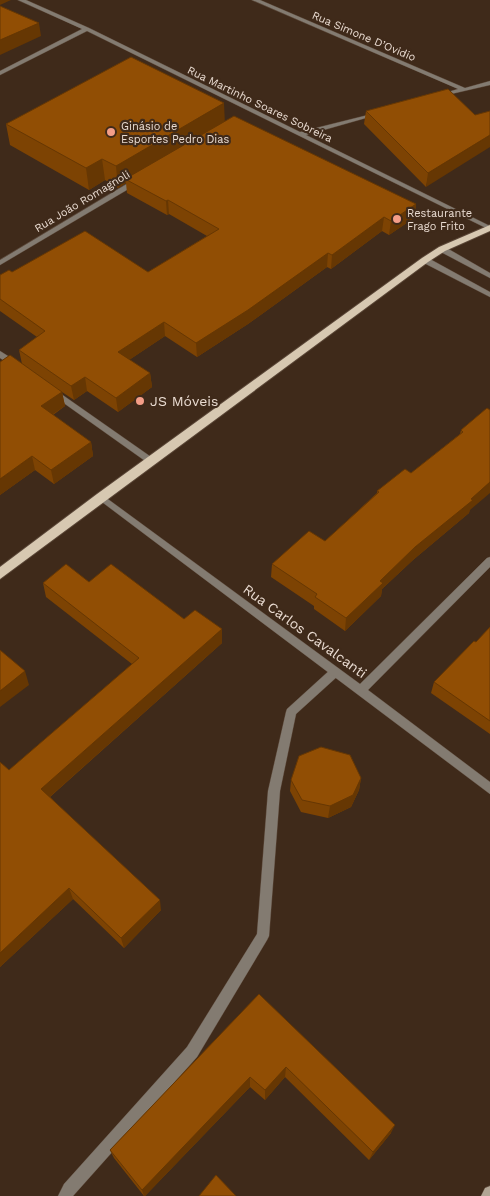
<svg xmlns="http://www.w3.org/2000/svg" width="490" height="1196" viewBox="0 0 490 1196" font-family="'Work Sans',sans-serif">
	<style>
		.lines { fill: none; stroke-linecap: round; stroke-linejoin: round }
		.service-casing { stroke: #5a4637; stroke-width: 1 }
		.minor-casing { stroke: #5a4637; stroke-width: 1 }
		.secondary-casing { stroke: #5a4637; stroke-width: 1 }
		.primary-casing { stroke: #5a4637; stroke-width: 2 }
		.service { fill: #837b71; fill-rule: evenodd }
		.minor { fill: #837b71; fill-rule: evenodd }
		.secondary { fill: #b2a695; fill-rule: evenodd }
		.primary { fill: #d7c8b1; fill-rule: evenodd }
		.wall { fill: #7d4303 }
		.shaded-wall { fill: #663703 }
		.building { fill: #914e04; stroke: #663703 }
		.poi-dot { fill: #f49e88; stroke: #3f2a1a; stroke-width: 2 }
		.labels { text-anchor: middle; stroke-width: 4.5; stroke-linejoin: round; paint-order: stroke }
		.far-street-label { font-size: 11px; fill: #eadcd2; stroke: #3f2a1a }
		.far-poi-label { font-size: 11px; fill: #eadcd2; stroke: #3f2a1a; text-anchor: start }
		.poi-label { font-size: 14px; fill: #eadcd2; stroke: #3f2a1a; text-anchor: start }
		.street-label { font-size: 14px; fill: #eadcd2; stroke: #3f2a1a }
	</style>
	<rect width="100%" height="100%" fill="#3f2a1a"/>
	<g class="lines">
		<defs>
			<path id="service" d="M 335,668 L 339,669 L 340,672 L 339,675 L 296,714 L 280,791 L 269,936 L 267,940 L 197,1057 L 73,1196 L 58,1196 L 64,1184 L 187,1047 L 257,934 L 268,791 L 286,712 L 287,709 L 331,669 Z"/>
			<path id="minor" d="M 18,0 L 26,0 L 89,28 L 300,132 L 380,112 L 380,114 L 306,135 L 490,226 L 490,230 L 87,31 L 0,75 L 0,71 L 82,29 Z
				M 252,0 L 260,0 L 465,88 L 490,81 L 490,85 L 438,97 L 438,95 L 458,89 Z
				M 135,179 L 142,181 L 0,265 L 0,260 Z
				M 439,247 L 445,247 L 490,273 L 490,278 L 439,251 Z
				M 422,258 L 428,258 L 490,292 L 490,297 L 422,262 Z
				M 0,351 L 19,363 L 19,367 L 13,367 L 0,358 Z
				M 54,389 L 154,459 L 156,461 L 154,463 L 148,463 L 51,394 L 50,392 L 51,390 Z
				M 101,494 L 360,684 L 487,558 L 490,557 L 490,567 L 368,690 L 490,782 L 490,794 L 98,499 L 96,497 L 98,495 Z"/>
			<path id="secondary" d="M 490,1186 L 490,1196 L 481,1196 L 485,1188 Z"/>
			<path id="primary" d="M 490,225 L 490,231 L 445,251 L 428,262 L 0,579 L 0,567 L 97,494 L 422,258 L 439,247 Z"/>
		</defs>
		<use href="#service" class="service-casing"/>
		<use href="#minor" class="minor-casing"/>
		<use href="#secondary" class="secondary-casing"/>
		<use href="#primary" class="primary-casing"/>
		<use href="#service" class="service"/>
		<use href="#minor" class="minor"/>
		<use href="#secondary" class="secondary"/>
		<use href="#primary" class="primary"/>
	</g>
	<path class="wall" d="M 448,89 L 426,187 L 364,124 L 366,111 Z
		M 225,121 L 416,204 L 414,218 L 389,235 L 382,231 L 331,269 L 327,267 L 248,324 L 197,357 L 165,336 L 129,360 L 150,373 L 152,387 L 118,412 L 87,391 L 74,400 L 62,392 L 65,406 L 53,415 L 91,442 L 93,456 L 54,484 L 35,470 L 0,495 L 22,364 L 19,350 L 37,337 L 0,311 L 0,275 L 12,272 L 148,272 L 207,236 L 169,214 L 167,215 L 127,193 L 126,183 L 118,188 L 105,180 L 89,190 L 10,145 L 6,124 Z
		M 487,408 L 469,513 L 413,560 L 382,589 L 381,596 L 345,631 L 314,609 L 314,606 L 271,577 L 272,564 L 325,541 L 377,493 L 377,491 L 411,473 L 460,434 L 461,430 Z
		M 89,582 L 184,619 L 222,643 L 50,797 L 161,910 L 124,948 L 73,899 L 0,967 L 0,762 L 9,770 L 132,664 L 46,597 L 43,583 Z
		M 490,627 L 490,734 L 431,693 L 434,682 L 476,642 Z
		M 361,778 L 359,790 L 351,807 L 328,818 L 301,812 L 290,791 L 291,780 Z
		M 259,994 L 391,1133 L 369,1160 L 285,1077 L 265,1100 L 250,1087 L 145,1196 L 144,1196 L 114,1158 L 110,1150 Z"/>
	<path class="shaded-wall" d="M 0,0 L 11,0 L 0,5 Z
		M 39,23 L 41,36 L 0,55 L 0,40 Z
		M 224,103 L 225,125 L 125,179 L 126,183 L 118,188 L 116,166 Z
		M 490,135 L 490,147 L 426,187 L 428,173 Z
		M 102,159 L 105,180 L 89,190 L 86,168 Z
		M 168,200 L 169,214 L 167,215 L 166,201 Z
		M 416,204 L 414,218 L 389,235 L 391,221 Z
		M 384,217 L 382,231 L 331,269 L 332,255 Z
		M 328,253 L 327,267 L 248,324 L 197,357 L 196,343 Z
		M 164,322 L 165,336 L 120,366 L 118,352 Z
		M 150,373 L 152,387 L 118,412 L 116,398 Z
		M 85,377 L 87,391 L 74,400 L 71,386 Z
		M 62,392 L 65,406 L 44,420 L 41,406 Z
		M 91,442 L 93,456 L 54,484 L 51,470 Z
		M 32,456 L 35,470 L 0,495 L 0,479 Z
		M 490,482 L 490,493 L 470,510 L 469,513 L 413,560 L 382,589 L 381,596 L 345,631 L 346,618 L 380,581 L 415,547 Z
		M 222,629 L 222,643 L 45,801 L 41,789 Z
		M 25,671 L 29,685 L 0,707 L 0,691 Z
		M 361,778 L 359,790 L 351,807 L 328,818 L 330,806 Z
		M 69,888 L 73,899 L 0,967 L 0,953 Z
		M 160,900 L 161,910 L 124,948 L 121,938 Z
		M 286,1067 L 285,1077 L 265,1100 L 265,1090 Z
		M 250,1077 L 250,1087 L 145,1196 L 144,1196 L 142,1190 Z
		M 395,1125 L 391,1133 L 369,1160 L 373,1152 Z"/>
	<path class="building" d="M 0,6 L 39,23 L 0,40 Z
		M 131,57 L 224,103 L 116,166 L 102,159 L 86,168 L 6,124 Z
		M 448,89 L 475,115 L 490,111 L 490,135 L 428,173 L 366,111 Z
		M 234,116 L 416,204 L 391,221 L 384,217 L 332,255 L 328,253 L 248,310 L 196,343 L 164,322 L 118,352 L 150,373 L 116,398 L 85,377 L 71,386 L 19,350 L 45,331 L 0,299 L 0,275 L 9,270 L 12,272 L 85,231 L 148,272 L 219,229 L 168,200 L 166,201 L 125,179 Z
		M 10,355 L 62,392 L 41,406 L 91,442 L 51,470 L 32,456 L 0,479 L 0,362 Z
		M 487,408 L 490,410 L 490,482 L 471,499 L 473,500 L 415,547 L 380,581 L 383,583 L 346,618 L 315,597 L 317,594 L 272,564 L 309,531 L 325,541 L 379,492 L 377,491 L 405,469 L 411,473 L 463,432 L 461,430 Z
		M 66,564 L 89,582 L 111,564 L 184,619 L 195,610 L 222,629 L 41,789 L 160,900 L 121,938 L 69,888 L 0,953 L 0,762 L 9,770 L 139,658 L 43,583 Z
		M 490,627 L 490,721 L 434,682 L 474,641 L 476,642 Z
		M 0,650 L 25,671 L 0,691 Z
		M 321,747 L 350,755 L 361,778 L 353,795 L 330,806 L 302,800 L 291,780 L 299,756 Z
		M 259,994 L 395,1125 L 373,1152 L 286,1067 L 265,1090 L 250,1077 L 142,1190 L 110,1150 Z
		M 216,1175 L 236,1196 L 199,1196 Z"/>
	<g class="poi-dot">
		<circle cx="111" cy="132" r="5"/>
		<circle cx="397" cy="219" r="5"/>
		<circle cx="140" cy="401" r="5"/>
	</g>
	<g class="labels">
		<g class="far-street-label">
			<text transform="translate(364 36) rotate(23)" y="4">Rua Simone D’Ovidio</text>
			<text transform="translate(260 104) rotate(26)" y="4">Rua Martinho Soares Sobreira</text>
			<text transform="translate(82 201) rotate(-31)" y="4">Rua João Romagnoli</text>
		</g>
		<g class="far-poi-label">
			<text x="121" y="130">Ginásio de<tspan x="121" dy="13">Esportes Pedro Dias</tspan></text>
			<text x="407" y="217">Restaurante<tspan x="407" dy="13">Frago Frito</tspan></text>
		</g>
		<g class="poi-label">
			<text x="150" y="406">JS Móveis</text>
		</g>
		<g class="street-label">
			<text transform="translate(305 631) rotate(36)" y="5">Rua Carlos Cavalcanti</text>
		</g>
	</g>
</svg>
